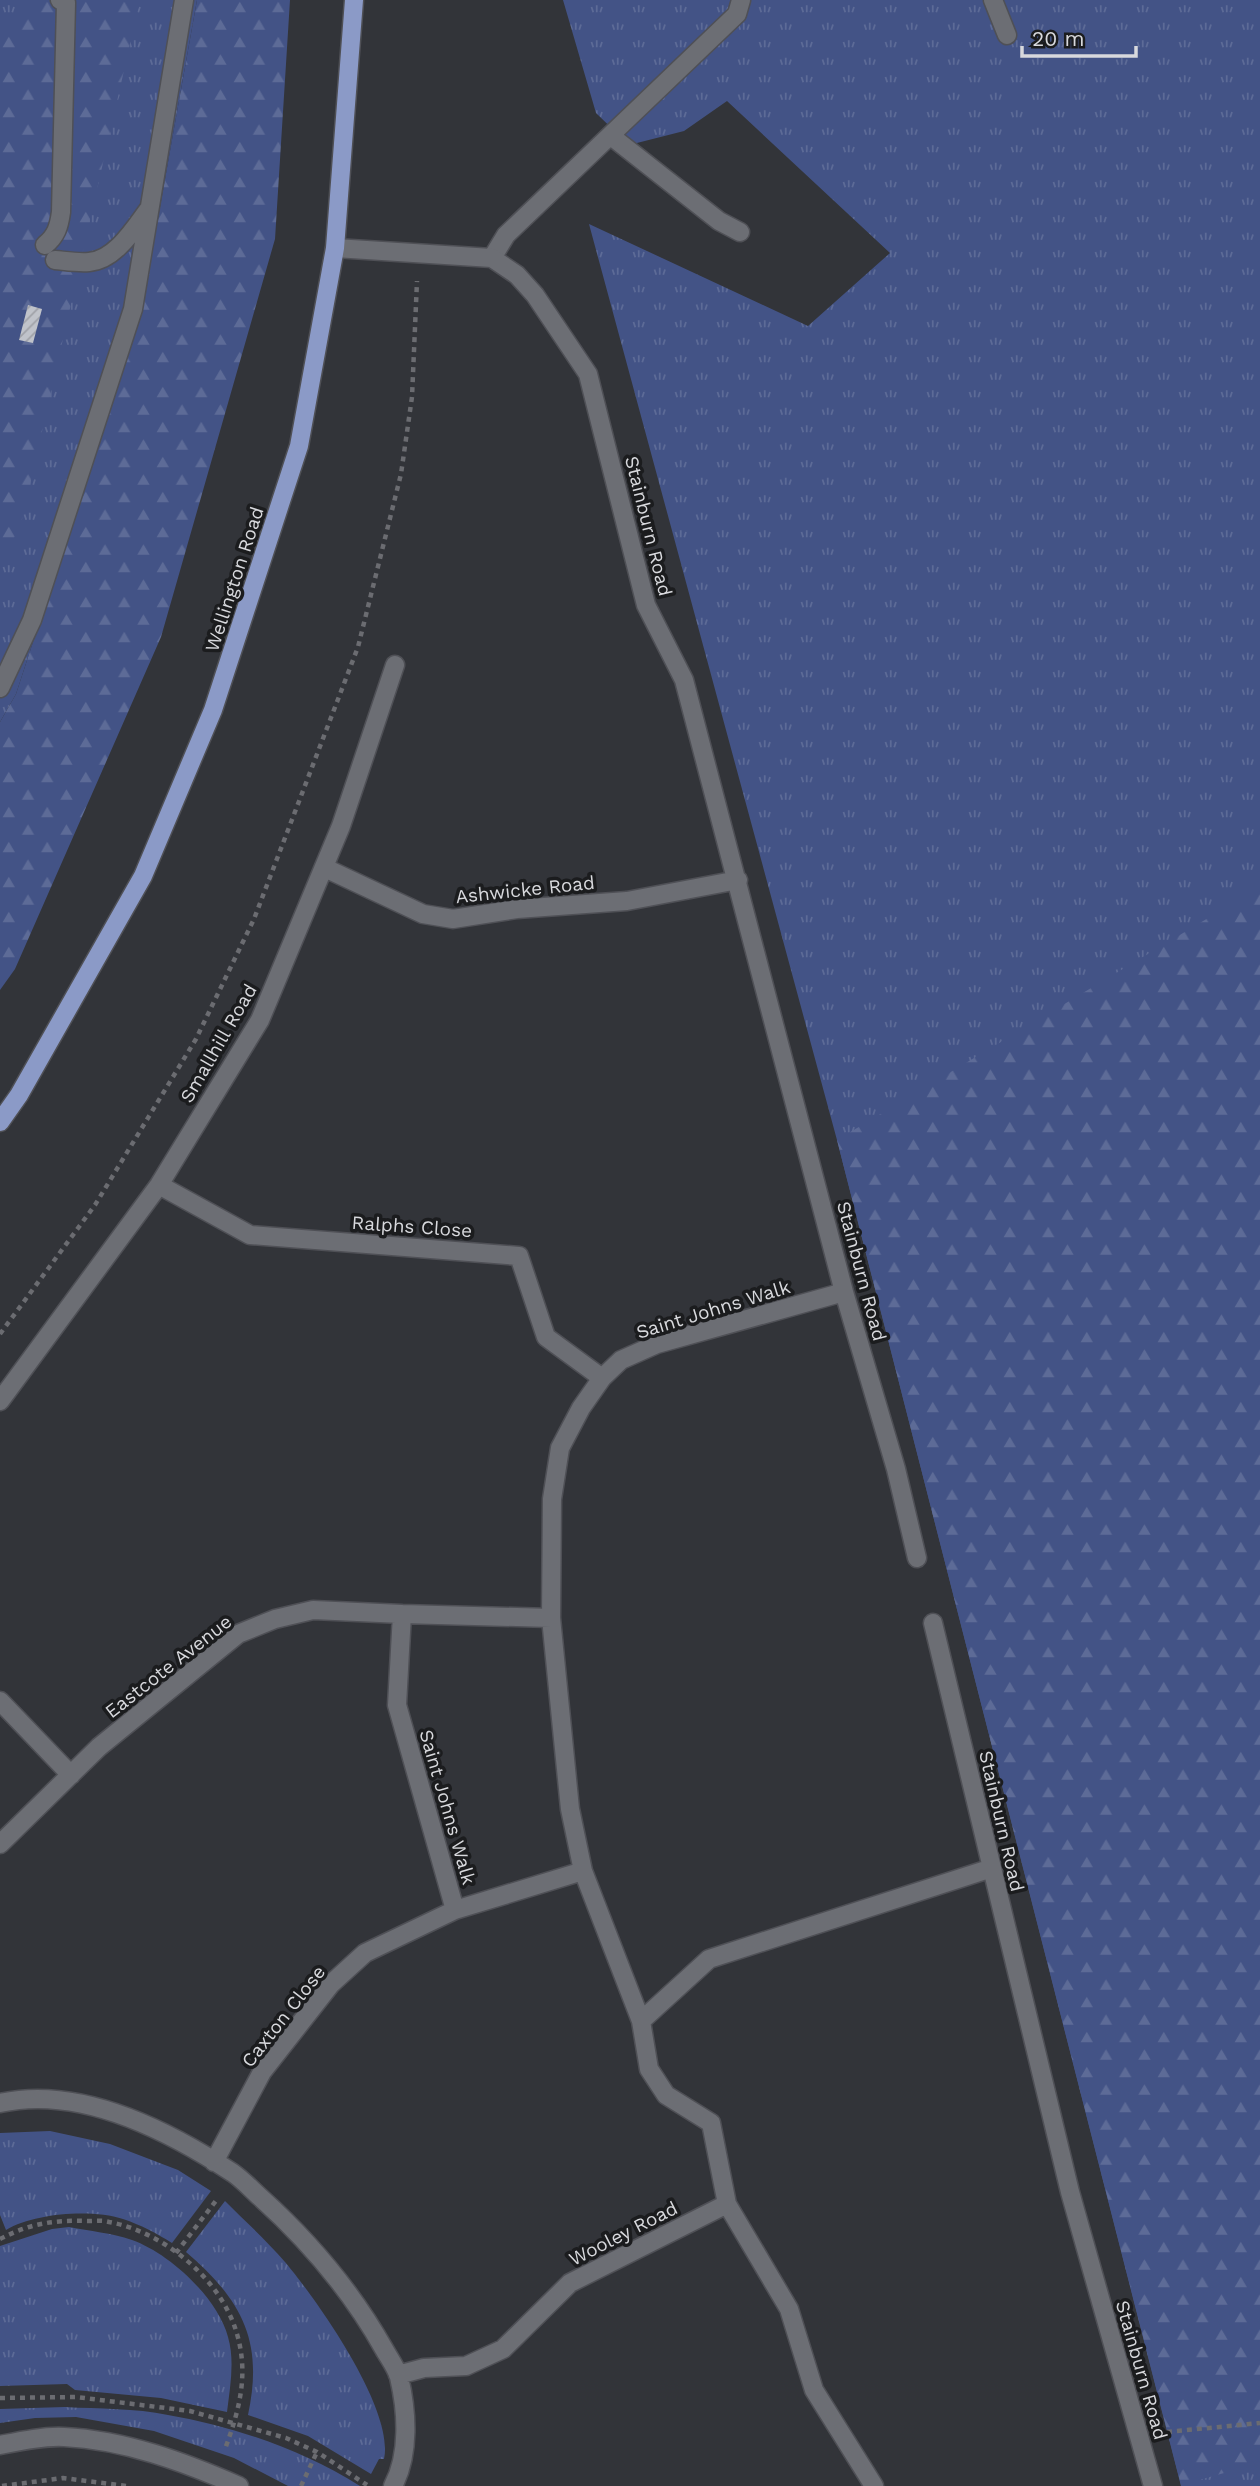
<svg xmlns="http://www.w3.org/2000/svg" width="1260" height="2486" viewBox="0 0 1260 2486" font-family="'Work Sans',sans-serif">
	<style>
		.grass { fill: url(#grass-tufts) }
		.forest { fill: url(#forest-firs) }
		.building { fill: url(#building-hatch) }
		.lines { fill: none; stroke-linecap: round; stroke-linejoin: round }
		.service-casing { stroke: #4f5056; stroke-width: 21 }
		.minor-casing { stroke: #4f5056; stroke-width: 21 }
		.primary-casing { stroke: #4f5056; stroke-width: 21 }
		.path { stroke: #6b6c71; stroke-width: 4.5; stroke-dasharray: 5 5; stroke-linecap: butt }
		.service { stroke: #6c6e74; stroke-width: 18 }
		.minor { stroke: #6c6e74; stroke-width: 18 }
		.primary { stroke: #8b9ac7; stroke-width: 18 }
		.labels { text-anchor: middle; stroke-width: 7; stroke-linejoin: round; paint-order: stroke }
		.street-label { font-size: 19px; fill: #d8d9dd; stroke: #1b1c1e }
	</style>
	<defs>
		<pattern id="grass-tufts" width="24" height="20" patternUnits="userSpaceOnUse" patternTransform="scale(1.75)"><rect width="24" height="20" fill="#435386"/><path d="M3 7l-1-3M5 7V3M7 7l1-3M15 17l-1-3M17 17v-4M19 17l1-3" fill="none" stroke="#5d6b97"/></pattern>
		<pattern id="forest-firs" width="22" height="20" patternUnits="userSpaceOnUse" patternTransform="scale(1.75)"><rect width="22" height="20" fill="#435386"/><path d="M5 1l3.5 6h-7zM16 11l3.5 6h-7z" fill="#5d6b97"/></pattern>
		<pattern id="building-hatch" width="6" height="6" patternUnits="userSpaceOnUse" patternTransform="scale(1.75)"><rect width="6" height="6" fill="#c0c3ca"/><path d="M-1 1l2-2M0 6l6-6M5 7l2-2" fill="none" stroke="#a0a2a8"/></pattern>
	</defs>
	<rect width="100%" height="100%" fill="#323439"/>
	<path class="grass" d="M 0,0 L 197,0 L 142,308 L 16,694 L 0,722 Z
		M 563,0 L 1260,0 L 1260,2486 L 1181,2486 L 837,1140 L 589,224 L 808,326 L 890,253 L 727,101 L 684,131 L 629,145 L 596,113 Z
		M 50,2131 L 110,2144 L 178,2170 L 211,2191 L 172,2243 C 156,2233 141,2225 123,2219 C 91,2209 35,2213 6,2230 L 0,2215 L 0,2133 Z
		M 225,2201 C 245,2221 267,2241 285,2262 C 317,2300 395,2410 384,2459 L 379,2459 L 371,2474 L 308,2436 L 248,2415 C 264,2341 242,2300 186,2252 Z
		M 69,2227 C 90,2231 111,2233 132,2240 C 169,2253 218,2298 228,2337 C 235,2361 230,2387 227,2412 L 161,2398 L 75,2390 L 67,2384 L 0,2386 L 0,2246 L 52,2229 Z
		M 65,2407 C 99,2409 135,2408 168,2415 C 236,2427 301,2449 360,2486 L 288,2486 L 234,2458 L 154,2431 L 76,2417 L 35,2418 L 0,2423 L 0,2409 Z"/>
	<path class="forest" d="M 43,0 L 140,0 L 21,524 L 0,566 L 0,43 Z
		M 197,0 L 290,0 L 275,239 L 161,637 L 15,969 L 0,990 L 0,722 L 16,694 L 142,308 Z
		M 1260,887 L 1260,2463 L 1181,2485 L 837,1140 Z"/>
	<path class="building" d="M 28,305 L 42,309 L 33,343 L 19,340 Z"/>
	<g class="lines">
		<defs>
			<path id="service" d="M 993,0 L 1007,35
				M 611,136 L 719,221 L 740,232
				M 45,245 C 56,236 59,227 61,212 L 66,3 L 60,0
				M 492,258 L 506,235 L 737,14 L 741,0
				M 55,260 C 66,261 78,263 89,262 C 115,260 134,229 148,210
				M 0,688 L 32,620 L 133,309 L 184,0"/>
			<path id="minor" d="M 335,248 L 492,258 L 517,275 L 535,295 L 588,374 L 646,605 L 684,680 L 844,1292 L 896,1469 L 917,1558
				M 325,868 L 423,914 L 453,919 L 517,909 L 627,901 L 738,880
				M 159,1185 L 250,1235 L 519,1256 L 546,1337 L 602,1378
				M 844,1292 L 657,1344 L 621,1360 L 602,1378 L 581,1408 L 560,1448 L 552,1499 L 551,1618 L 570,1809 L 583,1871 L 641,2021 L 649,2069 L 666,2095 L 711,2123 L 727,2204 L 789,2309 L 814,2390 L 874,2486
				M 0,1401 L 159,1185 L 260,1020 L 341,826 L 395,665
				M 933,1623 L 1070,2192 L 1153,2486
				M 0,1701 L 71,1775
				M 0,1844 L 99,1747 L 238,1634 L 275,1619 L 313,1610 L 402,1614
				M 455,1910 L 397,1705 L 402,1614 L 551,1618
				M 641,2021 L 709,1959 L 992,1868
				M 0,2103 C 79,2085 168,2130 233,2173 C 243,2180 251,2189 260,2197 C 309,2241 352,2292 384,2349 C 389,2358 396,2367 399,2377 C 407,2411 410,2454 393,2486
				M 214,2162 L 262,2072 L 331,1984 L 365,1953 L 455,1910 L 583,1871
				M 398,2375 L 424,2368 L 466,2366 L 503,2349 L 570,2283 L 727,2204
				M 0,2445 C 20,2441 43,2436 64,2437 C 125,2440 184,2462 239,2486"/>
			<path id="primary" d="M 0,1122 L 19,1095 L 143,876 L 213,710 L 299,446 L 335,248 L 354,0"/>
		</defs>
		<use href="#service" class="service-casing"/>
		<use href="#minor" class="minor-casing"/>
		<use href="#primary" class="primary-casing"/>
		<path class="path" d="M 0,1334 L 95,1205 L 196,1039 L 254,919 L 358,647 L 401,474 L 412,397 L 417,281
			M 0,2239 C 31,2223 54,2220 88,2221 C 95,2221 103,2220 109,2222 C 164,2232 222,2280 237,2334 C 249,2375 239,2411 225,2449
			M 176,2253 L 218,2198
			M 0,2398 L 76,2397 L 190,2411 L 286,2438 L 317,2452 L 367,2485
			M 1167,2432 L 1260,2423
			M 2,2486 L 63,2478 L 127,2486
			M 301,2486 L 317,2452"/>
		<use href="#service" class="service"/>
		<use href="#minor" class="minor"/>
		<use href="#primary" class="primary"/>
	</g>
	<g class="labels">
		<g class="street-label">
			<text transform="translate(649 526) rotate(76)" y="7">Stainburn Road</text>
			<text transform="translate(234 579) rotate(-72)" y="7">Wellington Road</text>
			<text transform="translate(525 889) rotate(-6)" y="7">Ashwicke Road</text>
			<text transform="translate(218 1043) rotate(-60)" y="7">Smallhill Road</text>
			<text transform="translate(412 1226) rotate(4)" y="7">Ralphs Close</text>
			<text transform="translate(862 1271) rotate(75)" y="7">Stainburn Road</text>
			<text transform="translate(713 1309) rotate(-17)" y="7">Saint Johns Walk</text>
			<text transform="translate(168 1666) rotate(-38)" y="7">Eastcote Avenue</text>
			<text transform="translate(448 1807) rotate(74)" y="7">Saint Johns Walk</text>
			<text transform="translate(1002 1821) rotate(77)" y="7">Stainburn Road</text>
			<text transform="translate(283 2016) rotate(-52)" y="7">Caxton Close</text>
			<text transform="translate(623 2233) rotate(-27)" y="7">Wooley Road</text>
			<text transform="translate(1142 2370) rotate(74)" y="7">Stainburn Road</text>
		</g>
	</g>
	<path d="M1022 46v10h114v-10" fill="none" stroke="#d8d9dd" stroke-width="3.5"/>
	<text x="1032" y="46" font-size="21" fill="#d8d9dd" stroke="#1b1c1e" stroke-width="5" paint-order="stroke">20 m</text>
</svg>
